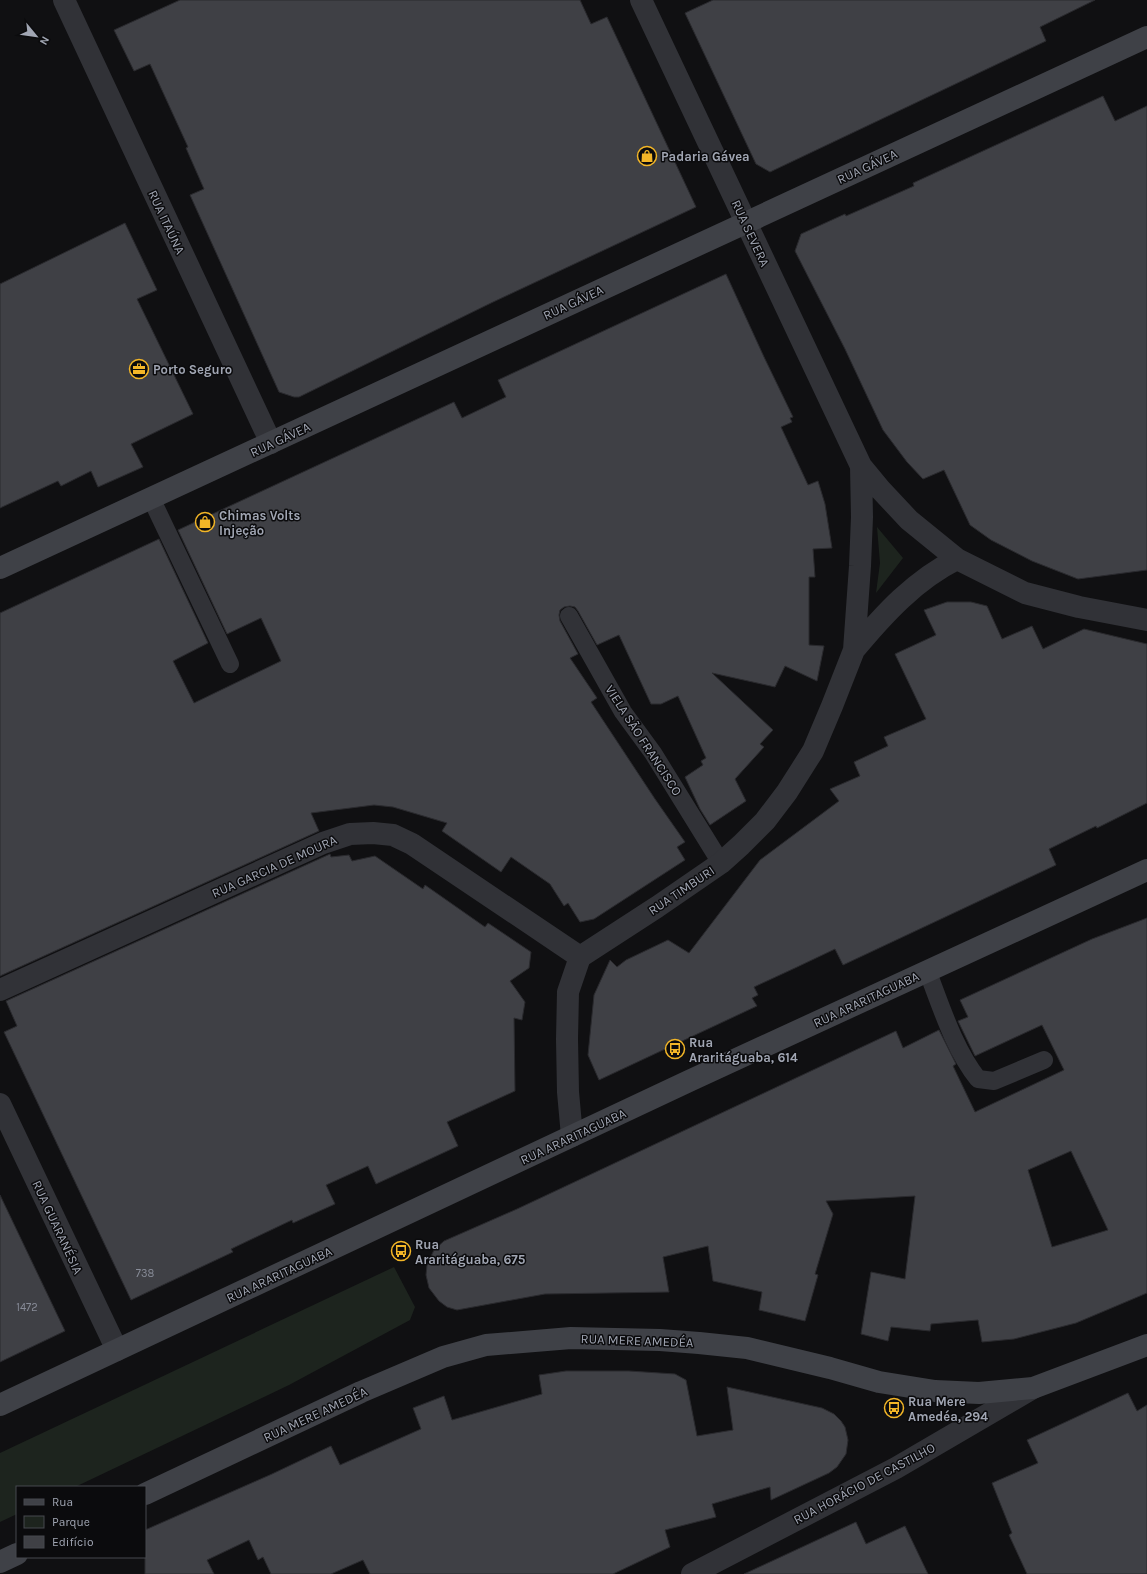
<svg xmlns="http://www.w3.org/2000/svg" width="1147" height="1574" viewBox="0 0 1147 1574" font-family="Karla,sans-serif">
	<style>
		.green { fill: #1d241e }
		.building { fill: #3f4045; stroke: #2a2a2e; fill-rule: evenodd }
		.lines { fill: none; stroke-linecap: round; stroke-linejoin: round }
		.lane { stroke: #313237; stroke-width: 18 }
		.street { stroke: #313237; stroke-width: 22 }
		.secondary { stroke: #3f4147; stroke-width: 22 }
		.labels { text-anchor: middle; stroke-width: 3; stroke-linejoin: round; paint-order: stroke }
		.number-label { font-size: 11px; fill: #888c98 }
		.poi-label { font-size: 13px; font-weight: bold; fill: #a1a6b3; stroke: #0b0b0d; text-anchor: start }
		.street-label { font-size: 13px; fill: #a1a6b3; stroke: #0b0b0d }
	</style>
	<rect width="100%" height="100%" fill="#101012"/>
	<path class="green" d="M 877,527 L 903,558 L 876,593 L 880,563 Z
		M 394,1267 L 415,1307 L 410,1320 L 289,1385 L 75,1487 L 17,1487 L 17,1514 L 0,1522 L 0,1453 Z"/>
	<path class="building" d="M 180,0 L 580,0 L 591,24 L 607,17 L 696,207 L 491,303 L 299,397 L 294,397 L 279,392 L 190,195 L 204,189 L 186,148 L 188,147 L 150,64 L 134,71 L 114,30 Z
		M 713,0 L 1095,0 L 1040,27 L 1046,41 L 770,172 L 756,164 L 685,13 Z
		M 1103,96 L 1115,121 L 1147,106 L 1147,570 L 1078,579 L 1032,561 L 991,540 L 970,525 L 944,470 L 923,479 L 907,462 L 883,430 L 845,349 L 795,251 L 801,234 L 845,214 L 846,216 L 914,186 L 913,183 Z
		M 125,223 L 157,290 L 137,299 L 193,414 L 131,444 L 143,467 L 98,487 L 91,471 L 61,486 L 58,481 L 0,508 L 0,284 Z
		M 726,274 L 764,357 L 793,417 L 790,418 L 792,422 L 781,427 L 808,485 L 818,481 L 825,504 L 832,548 L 813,549 L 815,577 L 809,577 L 809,645 L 824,646 L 817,681 L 785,666 L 775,687 L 712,673 L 773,730 L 760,744 L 764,747 L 735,779 L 746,801 L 710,825 L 700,809 L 685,777 L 703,765 L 701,761 L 706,758 L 678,696 L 661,704 L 651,704 L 619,635 L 597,645 L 578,611 L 575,607 L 570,606 L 564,607 L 560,610 L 559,615 L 560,621 L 578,654 L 570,658 L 597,698 L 591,702 L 655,799 L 685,842 L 677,847 L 685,860 L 594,919 L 580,922 L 568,903 L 564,906 L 550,884 L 511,857 L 501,872 L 442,831 L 447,823 L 393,807 L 374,805 L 311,813 L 319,831 L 0,976 L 0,613 L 159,539 L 208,643 L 173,661 L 194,703 L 281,661 L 261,618 L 227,634 L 178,530 L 454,402 L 462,418 L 506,397 L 498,380 Z
		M 947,602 L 971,602 L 987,606 L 1002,639 L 1032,626 L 1043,649 L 1084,629 L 1147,644 L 1147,803 L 1097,828 L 1096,826 L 1049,849 L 1056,865 L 843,965 L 835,949 L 795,968 L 754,987 L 758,995 L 752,998 L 757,1006 L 599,1080 L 588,1055 L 594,995 L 610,960 L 617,967 L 626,960 L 668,940 L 689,953 L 760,860 L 839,801 L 830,789 L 860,776 L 854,762 L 888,746 L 884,737 L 926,719 L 895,654 L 936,635 L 924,610 Z
		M 330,854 L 331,857 L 349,855 L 352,861 L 375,856 L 423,889 L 425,885 L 485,927 L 488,923 L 531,952 L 529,968 L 510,981 L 525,1002 L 522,1020 L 514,1018 L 515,1091 L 447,1122 L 458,1146 L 376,1184 L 368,1166 L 326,1185 L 335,1204 L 293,1223 L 292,1220 L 231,1249 L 233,1252 L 131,1300 L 4,1032 L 17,1026 L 6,1001 Z
		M 1147,918 L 1147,1293 L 1076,1323 L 1014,1339 L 982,1342 L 978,1320 L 931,1324 L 930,1331 L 891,1327 L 888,1341 L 861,1334 L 871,1272 L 905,1279 L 915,1196 L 826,1201 L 833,1214 L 815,1274 L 818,1275 L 805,1321 L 759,1310 L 762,1292 L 713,1281 L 708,1246 L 663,1257 L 669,1292 L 545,1294 L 457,1310 L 447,1307 L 439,1301 L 429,1288 L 426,1275 L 427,1265 L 434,1250 L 444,1241 L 517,1209 L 896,1031 L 903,1048 L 939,1030 L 956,1064 L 953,1066 L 975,1112 L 1064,1070 L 1042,1025 L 975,1056 L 958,1021 L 968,1017 L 960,1000 L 1092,939 ZM 1071,1151 L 1108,1230 L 1052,1247 L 1028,1170 Z
		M 0,1195 L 65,1331 L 0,1362 Z
		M 566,1371 L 629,1371 L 675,1374 L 686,1380 L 697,1436 L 733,1430 L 727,1387 L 822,1408 L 834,1414 L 841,1421 L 845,1427 L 848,1440 L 846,1454 L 837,1467 L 829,1473 L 771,1500 L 770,1487 L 712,1504 L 716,1517 L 665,1530 L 670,1547 L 613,1574 L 370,1574 L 363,1560 L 331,1574 L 271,1574 L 263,1557 L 258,1560 L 249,1540 L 207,1560 L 214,1574 L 145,1574 L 145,1530 L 272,1474 L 331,1446 L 340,1465 L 421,1429 L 413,1408 L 444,1396 L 452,1420 L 542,1394 L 539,1375 Z
		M 1128,1393 L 1137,1411 L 1147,1405 L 1147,1574 L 1027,1574 L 1009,1535 L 1012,1533 L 992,1483 L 1038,1463 L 1027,1440 Z
		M 856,1522 L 866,1544 L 905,1526 L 928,1574 L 744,1574 Z"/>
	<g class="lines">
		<path class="lane" d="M 151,498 L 230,664
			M 569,616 L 623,712 L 653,753 L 721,863
			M 927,970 C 941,1006 954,1049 978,1079 L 994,1081 L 1044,1060"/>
		<path class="street" d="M 64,0 L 271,443
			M 641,0 L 861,466 L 880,489 L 909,520 L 957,559 L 1025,593 L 1079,607 L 1147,620
			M 854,650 C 884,614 915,580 957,559
			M 0,990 L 323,843 L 350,834 L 373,833 L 393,835 L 412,844 L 580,957
			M 0,1104 L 117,1350
			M 572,1136 L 568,1092 L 567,1039 L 568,992 L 580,957 L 657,907 L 721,863 L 741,845 L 765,821 L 787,792 L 813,751 L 832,706 L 854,650 L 860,566 L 862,517 L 861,466
			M 692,1574 L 896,1468 L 1033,1388"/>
		<path class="secondary" d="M 0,568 L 1147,37
			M 0,1405 L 689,1081 L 1147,870
			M 145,1494 L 361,1392 L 443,1357 L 486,1345 L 571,1338 L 660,1340 L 699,1343 L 747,1348 L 830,1368 L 879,1382 L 935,1391 L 979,1393 L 1033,1388 L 1147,1345
			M 0,1562 L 17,1554"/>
	</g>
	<defs>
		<symbol id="shop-ring" viewBox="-11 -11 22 22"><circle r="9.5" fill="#0b0b0d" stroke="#f3b627" stroke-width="1.5"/><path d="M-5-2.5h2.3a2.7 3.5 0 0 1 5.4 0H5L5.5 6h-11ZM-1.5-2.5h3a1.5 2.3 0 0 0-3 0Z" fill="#f3b627"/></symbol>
		<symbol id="office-ring" viewBox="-11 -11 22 22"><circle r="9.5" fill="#0b0b0d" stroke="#f3b627" stroke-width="1.5"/><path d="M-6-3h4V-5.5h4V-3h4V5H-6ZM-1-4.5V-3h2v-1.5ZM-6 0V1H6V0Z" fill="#f3b627"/></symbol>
		<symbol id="bus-ring" viewBox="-11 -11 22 22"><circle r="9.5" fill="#0b0b0d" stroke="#f3b627" stroke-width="1.5"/><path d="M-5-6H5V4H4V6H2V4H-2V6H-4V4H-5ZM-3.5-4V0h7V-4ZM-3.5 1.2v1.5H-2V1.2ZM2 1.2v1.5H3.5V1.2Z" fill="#f3b627"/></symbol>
	</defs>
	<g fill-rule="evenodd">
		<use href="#shop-ring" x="636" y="145" width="22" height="22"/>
		<use href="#office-ring" x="128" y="358" width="22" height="22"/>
		<use href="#shop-ring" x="194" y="511" width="22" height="22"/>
		<use href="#bus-ring" x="664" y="1038" width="22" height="22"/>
		<use href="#bus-ring" x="390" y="1240" width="22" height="22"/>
		<use href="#bus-ring" x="883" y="1397" width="22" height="22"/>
	</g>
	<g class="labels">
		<g class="number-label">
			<text x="145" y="1277">738</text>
			<text x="27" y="1311">1472</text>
		</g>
		<g class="poi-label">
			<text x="661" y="161">Padaria Gávea</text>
			<text x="153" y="374">Porto Seguro</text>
			<text x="219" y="520">Chimas Volts<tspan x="219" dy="15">Injeção</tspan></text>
			<text x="689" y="1047">Rua<tspan x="689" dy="15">Araritáguaba, 614</tspan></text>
			<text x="415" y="1249">Rua<tspan x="415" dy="15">Araritáguaba, 675</tspan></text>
			<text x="908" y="1406">Rua Mere<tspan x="908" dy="15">Amedéa, 294</tspan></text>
		</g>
		<g class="street-label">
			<text transform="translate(867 166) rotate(-25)" y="5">RUA GÁVEA</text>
			<text transform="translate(167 222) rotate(65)" y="5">RUA ITAÚNA</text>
			<text transform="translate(751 233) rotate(65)" y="5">RUA SEVERA</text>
			<text transform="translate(573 302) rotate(-25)" y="5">RUA GÁVEA</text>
			<text transform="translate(280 439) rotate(-25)" y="5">RUA GÁVEA</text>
			<text transform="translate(644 740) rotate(57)" y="5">VIELA SÃO FRANCISCO</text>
			<text transform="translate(274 866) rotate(-24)" y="5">RUA GARCIA DE MOURA</text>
			<text transform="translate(681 890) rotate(-34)" y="5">RUA TIMBURI</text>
			<text transform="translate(866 999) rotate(-25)" y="5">RUA ARARITAGUABA</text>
			<text transform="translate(573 1136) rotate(-25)" y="5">RUA ARARITAGUABA</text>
			<text transform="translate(58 1227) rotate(65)" y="5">RUA GUARANÉSIA</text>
			<text transform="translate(279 1274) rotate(-25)" y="5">RUA ARARITAGUABA</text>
			<text transform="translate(637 1340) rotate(2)" y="5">RUA MERE AMEDÉA</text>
			<text transform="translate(315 1414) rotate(-25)" y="5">RUA MERE AMEDÉA</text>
			<text transform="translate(864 1483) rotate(-28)" y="5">RUA HORÁCIO DE CASTILHO</text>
		</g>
	</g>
	<rect x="16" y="1486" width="130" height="72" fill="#0b0b0d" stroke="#47494f"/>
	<rect x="24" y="1499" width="20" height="6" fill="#3f4147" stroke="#47494f"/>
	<text x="52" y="1506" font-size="12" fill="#a1a6b3">Rua</text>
	<rect x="24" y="1516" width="20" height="12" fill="#1d241e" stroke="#47494f"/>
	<text x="52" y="1526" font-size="12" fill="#a1a6b3">Parque</text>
	<rect x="24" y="1536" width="20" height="12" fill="#3f4045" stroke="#47494f"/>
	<text x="52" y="1546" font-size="12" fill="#a1a6b3">Edifício</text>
	<g transform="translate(36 36) rotate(119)" stroke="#0b0b0d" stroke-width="3" paint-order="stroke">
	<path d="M0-3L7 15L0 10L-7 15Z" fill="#a1a6b3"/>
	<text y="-6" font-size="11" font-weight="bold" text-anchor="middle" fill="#a1a6b3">N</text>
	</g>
</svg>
